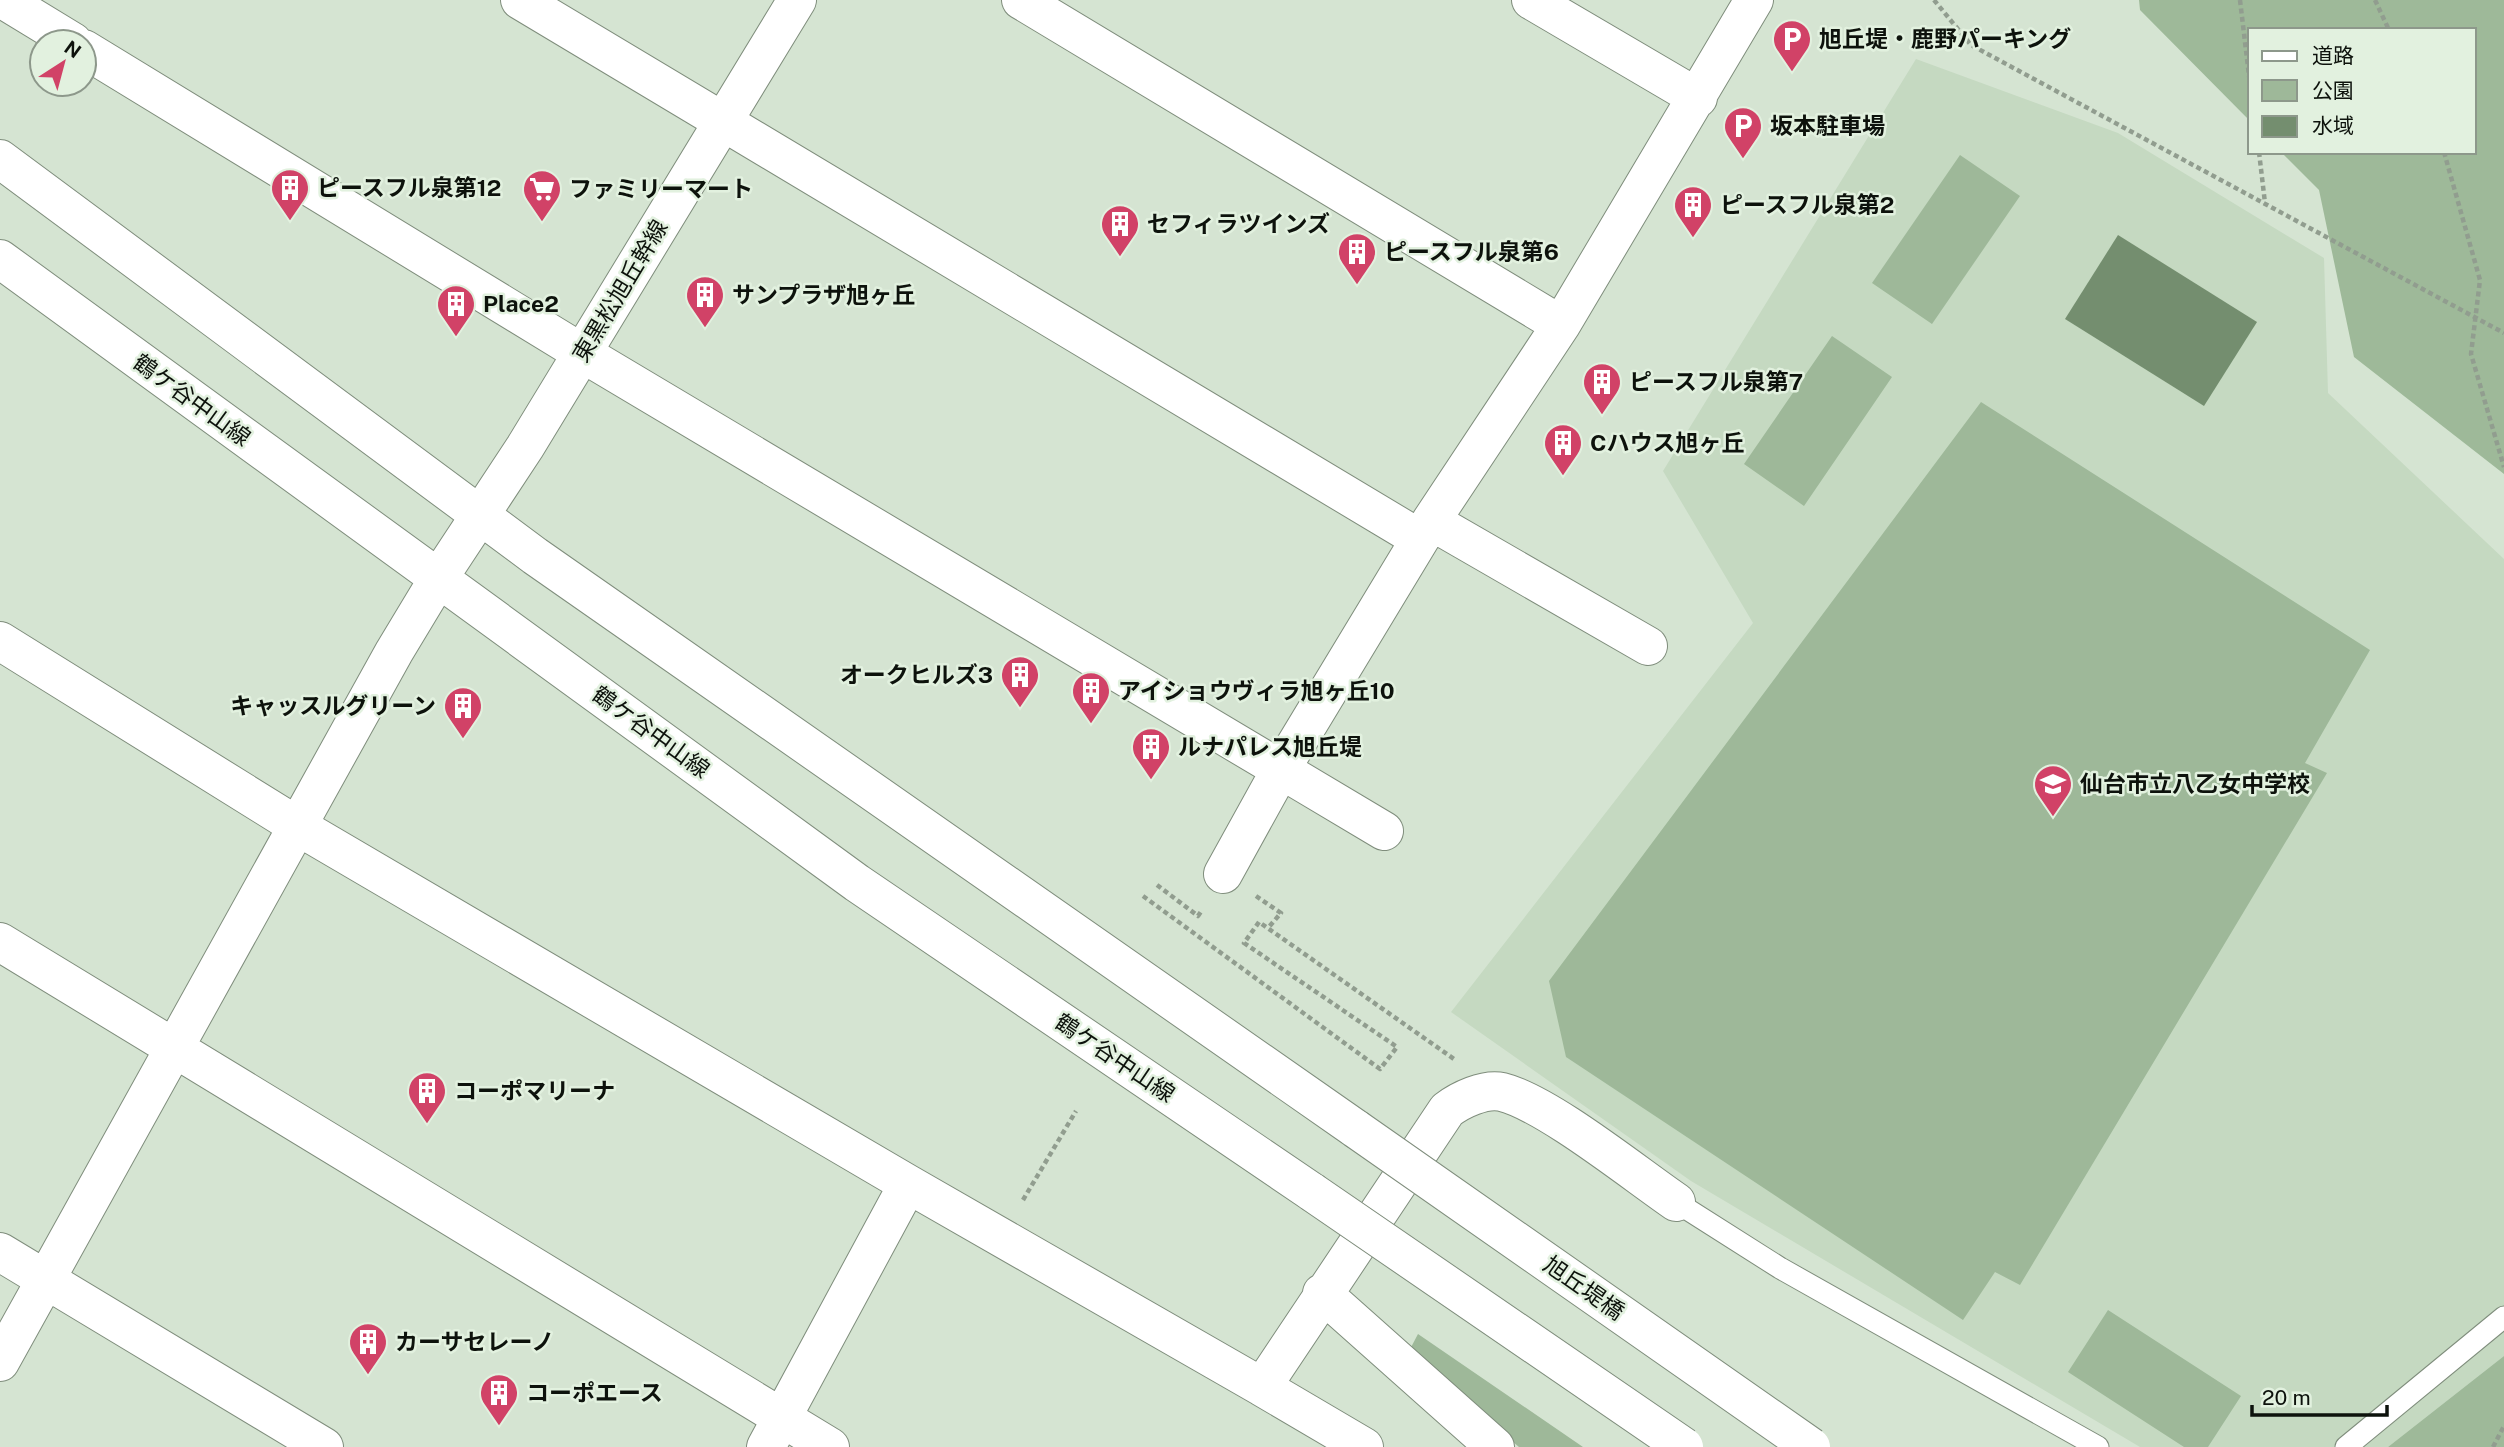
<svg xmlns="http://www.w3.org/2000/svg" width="2504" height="1447" viewBox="0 0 2504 1447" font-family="'Public Sans','Noto Sans JP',sans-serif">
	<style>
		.built { fill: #c5d9c1 }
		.green { fill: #9eb899 }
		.forest { fill: #9eb999 }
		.water { fill: #748e6f }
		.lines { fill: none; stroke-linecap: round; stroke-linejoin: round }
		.service-casing { stroke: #7f8d7c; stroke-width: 23 }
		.minor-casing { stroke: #7f8d7c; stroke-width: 40 }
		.tertiary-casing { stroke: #7f8d7c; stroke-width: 40 }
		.path { stroke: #919d8f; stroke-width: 4.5; stroke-dasharray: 5 3.5; stroke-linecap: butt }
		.service { stroke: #fff; stroke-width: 21 }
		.minor { stroke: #fff; stroke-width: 38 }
		.tertiary { stroke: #fff; stroke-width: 38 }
		.tertiary-bridge-casing { stroke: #7f8d7c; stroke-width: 40; stroke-linecap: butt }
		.tertiary-bridge { stroke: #fff; stroke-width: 38 }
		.labels { text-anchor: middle; stroke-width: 5; stroke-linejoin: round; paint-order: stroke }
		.poi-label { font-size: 23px; font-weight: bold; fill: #0d120c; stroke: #e2f1df; text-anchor: start }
		.street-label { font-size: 23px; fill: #0d120c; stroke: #e2f1df }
	</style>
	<rect width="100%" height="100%" fill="#d5e4d2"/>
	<path class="built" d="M 1916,59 L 2118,133 L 2324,258 L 2328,393 L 2504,559 L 2504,1356 L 2388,1447 L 2140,1447 L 1691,1181 L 1451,1012 L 1753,623 L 1663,471 Z"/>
	<path class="green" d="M 1960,155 L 2020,196 L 1932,324 L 1872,283 Z
		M 1832,336 L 1892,377 L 1804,506 L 1744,464 Z
		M 1981,402 L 2370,650 L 2305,763 L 2327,773 L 2020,1285 L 1995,1272 L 1963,1320 L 1566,1057 L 1549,981 Z
		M 2108,1310 L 2241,1396 L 2208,1447 L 2184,1447 L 2068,1372 Z
		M 1418,1334 L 1583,1447 L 1519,1447 L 1408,1353 Z"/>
	<path class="forest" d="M 2139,0 L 2504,0 L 2504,474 L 2354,357 L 2319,190 L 2281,152 L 2474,152 L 2474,30 L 2250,30 L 2250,121 L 2140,10 Z
		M 2504,1356 L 2504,1447 L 2388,1447 Z"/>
	<path class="water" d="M 2118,235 L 2257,322 L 2204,406 L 2065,319 Z"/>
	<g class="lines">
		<defs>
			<path id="service" d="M 1676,1202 L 1780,1268 L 2098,1447
				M 2346,1447 L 2504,1317"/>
			<path id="minor" d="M 4,0 L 73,42
				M 520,0 L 1420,539
				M 1021,0 L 1561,325
				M 1531,0 L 1698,98
				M 84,49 L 582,353 L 1384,831
				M 1431,521 L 1648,646
				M 0,641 L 299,827 L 908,1184 L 1262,1387
				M 1223,874 L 1281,769 L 1431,521 L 1561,325 L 1754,0
				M 0,942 L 830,1447
				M 0,1252 L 324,1447
				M 1322,1293 L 1495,1447
				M 0,1362 L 394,652 L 438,579
				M 766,1447 L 908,1184
				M 1364,1447 L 1262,1387 L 1447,1110 C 1460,1100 1485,1088 1502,1092 C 1547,1103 1635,1174 1676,1202"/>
			<path id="tertiary" d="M 0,159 L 535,556 L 1356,1129
				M 0,259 L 857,883 L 1312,1192
				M 438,579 L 525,447 L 797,0"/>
		</defs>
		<use href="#service" class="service-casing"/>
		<use href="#minor" class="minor-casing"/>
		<use href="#tertiary" class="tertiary-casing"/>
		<path class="path" d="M 1934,0 L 1971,45 L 2504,333
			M 2240,0 L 2250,84
			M 2375,0 L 2389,30
			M 2259,152 L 2265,203
			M 2444,152 L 2480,280 L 2471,354 L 2504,467
			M 1157,885 L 1198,916 L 1202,910
			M 1143,896 L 1380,1069 L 1397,1047 L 1244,943 L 1259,922 L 1454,1059
			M 1256,896 L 1281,913 L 1268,928
			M 1023,1200 L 1076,1111
			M 2493,1447 L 2504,1426"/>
		<use href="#service" class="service"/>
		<use href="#minor" class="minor"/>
		<use href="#tertiary" class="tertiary"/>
		<defs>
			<path id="tertiary-bridge" d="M 1356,1129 L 1811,1447
				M 1312,1192 L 1684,1447"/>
		</defs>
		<use href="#tertiary-bridge" class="tertiary-bridge-casing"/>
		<use href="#tertiary-bridge" class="tertiary-bridge"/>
	</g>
	<defs>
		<symbol id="parking-pin" viewBox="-11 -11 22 30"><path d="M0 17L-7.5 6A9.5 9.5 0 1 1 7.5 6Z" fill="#d14267" stroke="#e2f1df"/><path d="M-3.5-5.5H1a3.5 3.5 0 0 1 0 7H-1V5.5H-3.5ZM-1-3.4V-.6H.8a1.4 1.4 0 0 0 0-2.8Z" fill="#fff"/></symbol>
		<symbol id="building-pin" viewBox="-11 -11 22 30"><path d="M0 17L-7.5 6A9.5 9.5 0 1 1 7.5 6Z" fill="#d14267" stroke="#e2f1df"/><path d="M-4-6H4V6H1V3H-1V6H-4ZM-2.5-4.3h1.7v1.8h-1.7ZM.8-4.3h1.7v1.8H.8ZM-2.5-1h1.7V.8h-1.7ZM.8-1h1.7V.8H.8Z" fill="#fff"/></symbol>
		<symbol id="supermarket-pin" viewBox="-11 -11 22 30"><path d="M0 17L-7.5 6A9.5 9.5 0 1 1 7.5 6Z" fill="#d14267" stroke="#e2f1df"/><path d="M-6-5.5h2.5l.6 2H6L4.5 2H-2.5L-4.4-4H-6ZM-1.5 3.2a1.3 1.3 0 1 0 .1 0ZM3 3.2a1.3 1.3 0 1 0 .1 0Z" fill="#fff"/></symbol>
		<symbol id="school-pin" viewBox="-11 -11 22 30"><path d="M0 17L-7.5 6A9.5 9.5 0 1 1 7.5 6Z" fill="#d14267" stroke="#e2f1df"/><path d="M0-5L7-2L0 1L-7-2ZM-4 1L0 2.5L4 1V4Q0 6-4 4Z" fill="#fff"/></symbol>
	</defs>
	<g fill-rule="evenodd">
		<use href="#parking-pin" x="1770" y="17" width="44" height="60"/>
		<use href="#parking-pin" x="1721" y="104" width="44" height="60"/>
		<use href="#building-pin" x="268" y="166" width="44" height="60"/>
		<use href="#supermarket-pin" x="520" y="167" width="44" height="60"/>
		<use href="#building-pin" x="1671" y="183" width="44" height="60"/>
		<use href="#building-pin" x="1098" y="202" width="44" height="60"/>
		<use href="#building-pin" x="1335" y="230" width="44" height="60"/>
		<use href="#building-pin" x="683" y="273" width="44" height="60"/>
		<use href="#building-pin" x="434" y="282" width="44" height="60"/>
		<use href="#building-pin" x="1580" y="360" width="44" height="60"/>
		<use href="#building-pin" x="1541" y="421" width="44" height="60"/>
		<use href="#building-pin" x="998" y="653" width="44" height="60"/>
		<use href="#building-pin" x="1069" y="669" width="44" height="60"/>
		<use href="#building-pin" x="441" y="684" width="44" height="60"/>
		<use href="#building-pin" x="1129" y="725" width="44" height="60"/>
		<use href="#school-pin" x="2031" y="762" width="44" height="60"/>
		<use href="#building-pin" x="405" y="1069" width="44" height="60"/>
		<use href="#building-pin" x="346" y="1320" width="44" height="60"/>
		<use href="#building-pin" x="477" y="1371" width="44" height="60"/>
	</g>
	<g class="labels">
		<g class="poi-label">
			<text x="1819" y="47">旭丘堤・鹿野パーキング</text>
			<text x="1770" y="134">坂本駐車場</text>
			<text x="317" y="196">ピースフル泉第12</text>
			<text x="569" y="197">ファミリーマート</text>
			<text x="1720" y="213">ピースフル泉第2</text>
			<text x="1147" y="232">セフィラツインズ</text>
			<text x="1384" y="260">ピースフル泉第6</text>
			<text x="732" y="303">サンプラザ旭ヶ丘</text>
			<text x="483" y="312">Place2</text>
			<text x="1629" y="390">ピースフル泉第7</text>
			<text x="1590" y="451">Cハウス旭ヶ丘</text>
			<text x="993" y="683" text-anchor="end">オークヒルズ3</text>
			<text x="1118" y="699">アイショウヴィラ旭ヶ丘10</text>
			<text x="436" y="714" text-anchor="end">キャッスルグリーン</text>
			<text x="1178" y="755">ルナパレス旭丘堤</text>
			<text x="2080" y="792">仙台市立八乙女中学校</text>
			<text x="454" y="1099">コーポマリーナ</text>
			<text x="395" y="1350">カーサセレーノ</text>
			<text x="526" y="1401">コーポエース</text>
		</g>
		<g class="street-label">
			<text transform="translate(620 291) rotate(-59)" y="8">東黒松旭丘幹線</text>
			<text transform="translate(192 400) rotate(36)" y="8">鶴ケ谷中山線</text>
			<text transform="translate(651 732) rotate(36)" y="8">鶴ケ谷中山線</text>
			<text transform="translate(1115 1058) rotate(34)" y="8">鶴ケ谷中山線</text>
			<text transform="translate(1584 1288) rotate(35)" y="8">旭丘堤橋</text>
		</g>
	</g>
	<rect x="2248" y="28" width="228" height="126" fill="#e2f1df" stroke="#8d988b" stroke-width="2"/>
	<rect x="2262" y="51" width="35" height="10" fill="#ffffff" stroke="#8d988b" stroke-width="2"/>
	<text x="2312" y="63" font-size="21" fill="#0d120c">道路</text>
	<rect x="2262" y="80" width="35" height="21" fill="#9eb899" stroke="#8d988b" stroke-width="2"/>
	<text x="2312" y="98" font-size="21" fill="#0d120c">公園</text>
	<rect x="2262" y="116" width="35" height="21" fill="#748e6f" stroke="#8d988b" stroke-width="2"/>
	<text x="2312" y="133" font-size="21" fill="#0d120c">水域</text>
	<g transform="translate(63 63) rotate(36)"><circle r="33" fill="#e2f1df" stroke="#8d988b" stroke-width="2"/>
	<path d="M0-5L12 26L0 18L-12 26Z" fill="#d14267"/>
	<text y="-10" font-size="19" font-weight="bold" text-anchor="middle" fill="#0d120c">N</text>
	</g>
	<path d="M2252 1405v10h135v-10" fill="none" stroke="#0d120c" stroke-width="3.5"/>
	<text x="2262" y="1405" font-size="21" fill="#0d120c" stroke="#e2f1df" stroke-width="5" paint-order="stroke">20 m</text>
</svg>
